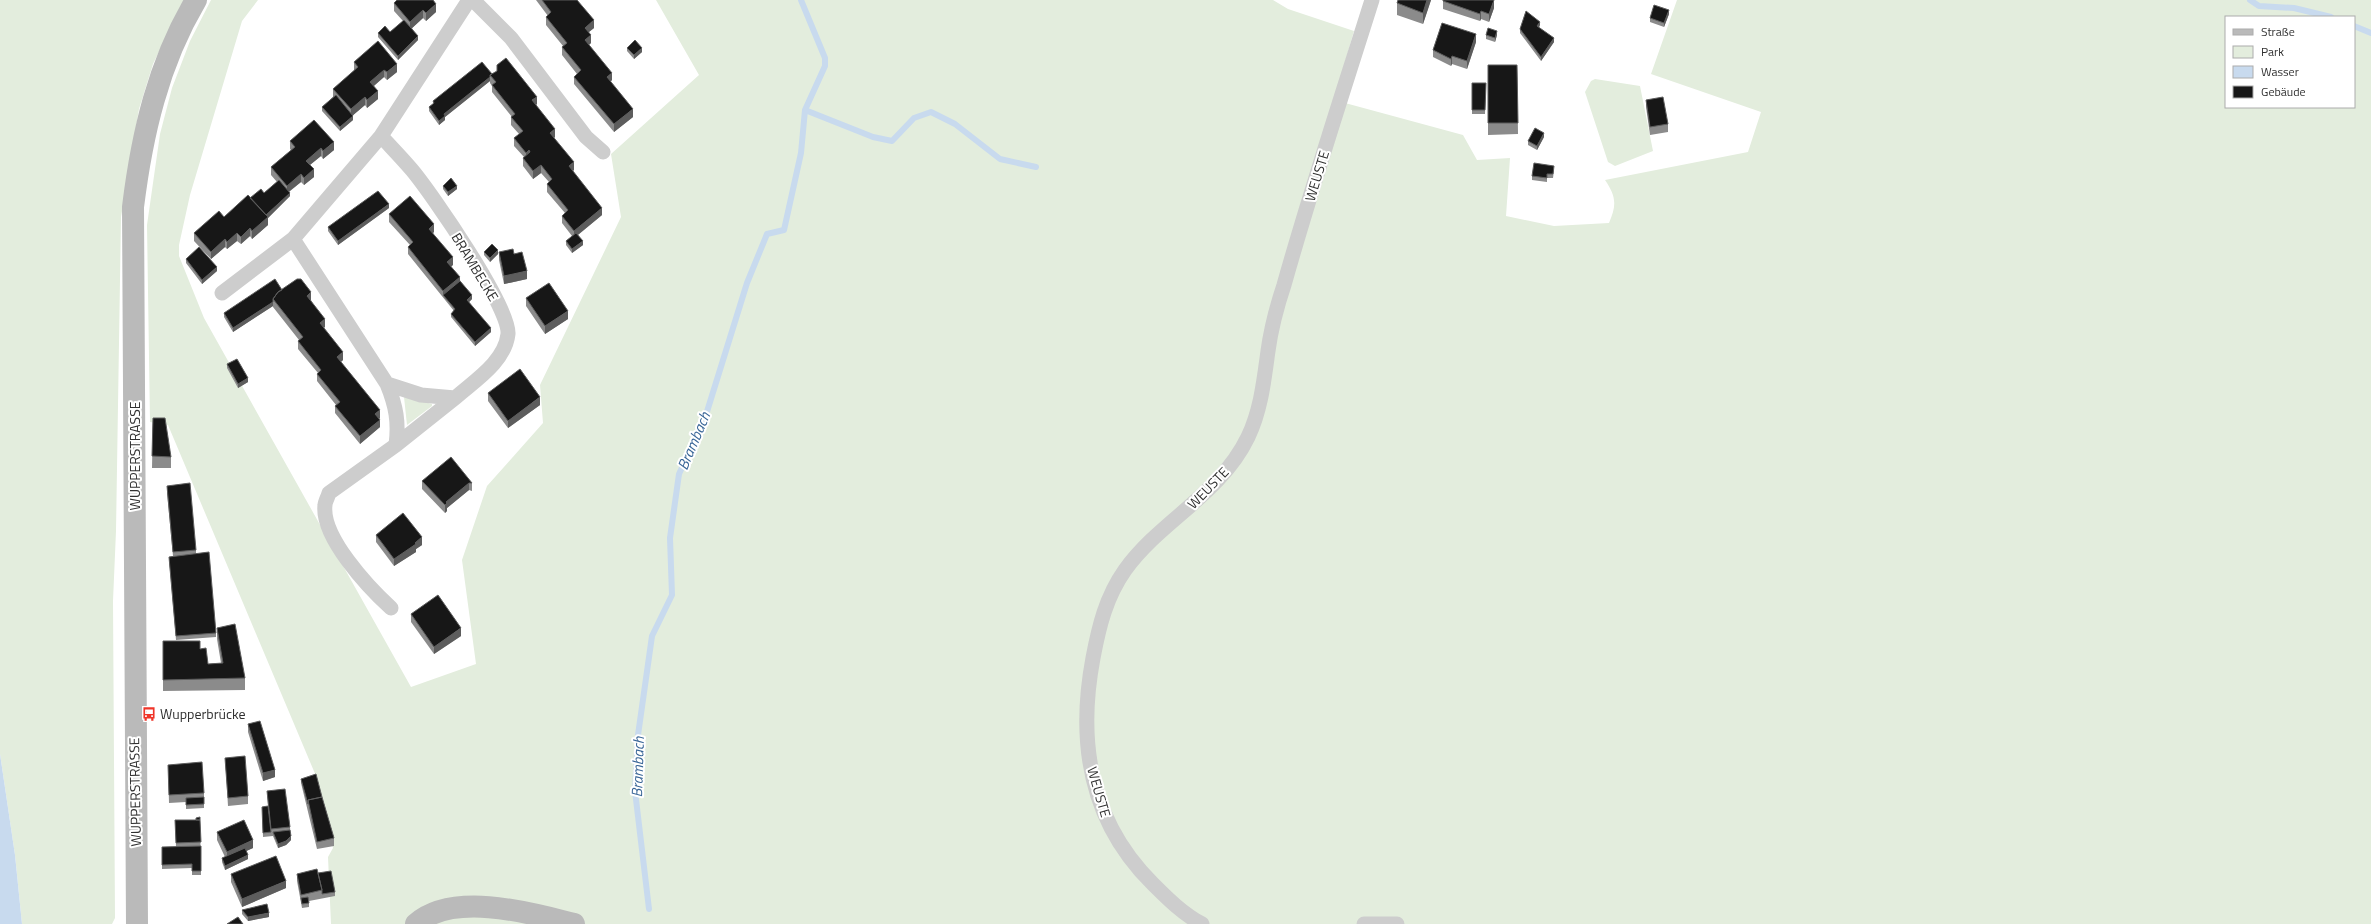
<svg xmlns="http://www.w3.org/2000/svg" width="2371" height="924" viewBox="0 0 2371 924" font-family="'Titillium Web',sans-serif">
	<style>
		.green { fill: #e3eddd; fill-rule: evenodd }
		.water { fill: #c8daee }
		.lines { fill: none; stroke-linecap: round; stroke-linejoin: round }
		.stream { stroke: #c8daee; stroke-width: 6 }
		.minor { stroke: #cdcdcd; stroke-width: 15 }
		.secondary { stroke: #bababa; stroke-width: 22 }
		.wall { fill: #8b8b8b }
		.shaded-wall { fill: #5d5d5d }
		.building { fill: #171717; stroke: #5d5d5d }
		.labels { text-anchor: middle; stroke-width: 4; stroke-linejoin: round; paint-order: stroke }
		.street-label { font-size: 14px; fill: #303030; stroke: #fff }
		.poi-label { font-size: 14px; fill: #303030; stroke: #fff; text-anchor: start }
		.water-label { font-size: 15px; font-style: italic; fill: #386597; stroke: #fff }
	</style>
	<rect width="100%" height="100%" fill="#fff"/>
	<path class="green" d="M 0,0 L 184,0 L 153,64 L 139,109 L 121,217 L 116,531 L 113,601 L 115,918 L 112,924 L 22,924 L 15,855 L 0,754 Z
		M 211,0 L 258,0 L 242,21 L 190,195 L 179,245 L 179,256 L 204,318 L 411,687 L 476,664 L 462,560 L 487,486 L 543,423 L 540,385 L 621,217 L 611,154 L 699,75 L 656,0 L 1273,0 L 1288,9 L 1354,31 L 1334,100 L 1463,135 L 1477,160 L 1510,158 L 1506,216 L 1554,226 L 1609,223 C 1617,205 1616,196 1605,180 L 1748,152 L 1761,112 L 1651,74 L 1677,0 L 2371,0 L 2371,924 L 331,924 L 328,857 L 333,848 L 316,776 L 168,425 L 150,422 L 147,225 L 160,134 L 172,88 L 190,41 ZM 2226,17 L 2354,17 L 2354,107 L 2226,107 Z
		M 1595,79 L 1640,86 L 1653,151 L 1615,166 L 1608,162 L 1585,92 L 1591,81 Z
		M 404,397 L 432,404 L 432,406 L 407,425 Z"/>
	<path class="water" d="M 0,754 L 15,855 L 22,924 L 0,924 Z"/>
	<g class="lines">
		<path class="stream" d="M 2250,0 L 2259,6 L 2294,8 L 2331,17
			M 2354,26 L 2371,33
			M 805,110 L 873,137 L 892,141 L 914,118 L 931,112 L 955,124 L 1000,159 L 1036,167
			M 649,909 L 635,791 L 638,735 L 652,636 L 672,595 L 670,538 L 679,474 L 705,418 L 747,283 L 767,234 L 784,230 L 801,153 L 805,110 L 825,66 L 825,58 L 801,0"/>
		<path class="minor" d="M 473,0 L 511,38 L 586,137 L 603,152
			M 293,239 L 387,384 L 421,395 L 455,398 C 474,381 505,362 508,334 C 510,307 432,194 412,170 C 402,158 391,147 381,136
			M 222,293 L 293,239 L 381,136 L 469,0
			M 387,384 C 396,406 399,422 396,445 L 329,493 C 328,497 325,502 325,505 C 321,537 369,588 391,608
			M 396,445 L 455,398
			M 1202,924 C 1183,914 1168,899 1153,884 C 1090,822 1077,743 1093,658 C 1099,626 1106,597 1125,570 C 1161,520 1220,495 1248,437 C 1261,410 1264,380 1268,351 C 1271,329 1277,306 1284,285 C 1311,189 1342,95 1372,0
			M 1364,924 L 1397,924"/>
		<path class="secondary" d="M 137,924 L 133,207 C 142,134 158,64 196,0
			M 416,924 C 453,891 531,913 574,924"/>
	</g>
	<path class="wall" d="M 536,0 L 577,0 L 594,28 L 589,32 L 591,43 L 589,45 L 612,80 L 610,82 L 633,117 L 614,132 L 574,84 L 574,77 L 577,74 L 562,55 L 562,47 L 563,46 L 546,25 L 546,17 L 548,16 Z
		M 1398,0 L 1431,0 L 1423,24 L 1397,15 L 1397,3 Z
		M 1443,1 L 1494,8 L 1489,22 L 1481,19 L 1480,21 L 1443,9 Z
		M 394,3 L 436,12 L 426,21 L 423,18 L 412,28 L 418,40 L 398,60 L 378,37 L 378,33 L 390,32 L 403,21 L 394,11 Z
		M 1669,14 L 1664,27 L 1650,22 L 1650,18 Z
		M 1540,25 L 1539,28 L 1554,42 L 1541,61 L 1520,33 L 1520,29 Z
		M 1486,35 L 1497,35 L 1495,42 L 1486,39 Z
		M 1476,42 L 1467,69 L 1452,64 L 1451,66 L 1433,57 L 1433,50 Z
		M 627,48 L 642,52 L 634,59 L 627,51 Z
		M 354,62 L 397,72 L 387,80 L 384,77 L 374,86 L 378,99 L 367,108 L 365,105 L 353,115 L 353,120 L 340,131 L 322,111 L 322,107 L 333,97 L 333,89 L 354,71 Z
		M 1488,65 L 1517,65 L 1518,134 L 1488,135 Z
		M 492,74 L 537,104 L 536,105 L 555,137 L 554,138 L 574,170 L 573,171 L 602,215 L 578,235 L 583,245 L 572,253 L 566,245 L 566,241 L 572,236 L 562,223 L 562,216 L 565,213 L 547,192 L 547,184 L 549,182 L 541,173 L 533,179 L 523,166 L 523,158 L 524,157 L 514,146 L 514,138 L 519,134 L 511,125 L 511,117 L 512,117 L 492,92 L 492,86 L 490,83 L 490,81 L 445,117 L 445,120 L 439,125 L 429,111 L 429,107 L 433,104 L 433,101 Z
		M 1472,83 L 1486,83 L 1485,114 L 1472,114 Z
		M 1646,100 L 1668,124 L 1668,132 L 1650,135 L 1646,107 Z
		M 1544,137 L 1537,150 L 1528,145 L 1528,141 Z
		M 290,141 L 334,150 L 323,159 L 321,156 L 310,165 L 314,177 L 304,185 L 301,182 L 289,192 L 290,196 L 268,218 L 268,225 L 252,239 L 250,236 L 241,244 L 237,241 L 227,249 L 225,247 L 211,259 L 194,241 L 194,233 L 224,217 L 250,198 L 264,193 L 277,182 L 271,175 L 271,167 L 291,150 L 290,149 Z
		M 1554,170 L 1553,178 L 1547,178 L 1547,182 L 1532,180 L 1532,176 Z
		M 443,186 L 457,189 L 448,196 L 443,189 Z
		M 389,208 L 338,245 L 328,231 L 328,227 Z
		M 389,214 L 434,232 L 433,233 L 453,265 L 451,266 L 472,299 L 469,302 L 491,332 L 475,346 L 451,317 L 451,314 L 454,311 L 408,254 L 408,247 L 410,245 L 389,222 Z
		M 484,252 L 498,254 L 490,262 L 484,255 Z
		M 499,252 L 514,254 L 527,279 L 504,284 L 499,260 Z
		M 186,259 L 217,271 L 202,284 L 186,263 Z
		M 282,290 L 311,300 L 325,327 L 323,328 L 343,360 L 341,362 L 380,418 L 379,419 L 380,427 L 360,444 L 335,413 L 335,406 L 336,405 L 317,381 L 317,374 L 318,373 L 298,349 L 298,341 L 299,340 L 273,307 L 273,306 L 233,332 L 224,317 L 224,313 Z
		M 526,298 L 568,319 L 545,334 L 526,306 Z
		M 227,364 L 248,382 L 238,388 L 227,368 Z
		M 488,393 L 540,405 L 508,428 L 488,401 Z
		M 153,418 L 171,457 L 171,468 L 152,468 Z
		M 422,481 L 472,483 L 472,491 L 469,490 L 447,508 L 447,511 L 445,513 L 422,489 Z
		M 167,486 L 196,550 L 196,554 L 216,633 L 216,637 L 176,640 L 169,560 L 169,557 L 173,556 L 167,493 Z
		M 376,535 L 422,545 L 416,549 L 416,552 L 394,566 L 376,542 Z
		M 411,614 L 461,636 L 434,654 L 411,622 Z
		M 217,628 L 245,678 L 245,690 L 163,691 L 163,641 L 200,649 L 208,664 L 221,663 L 217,639 Z
		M 248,724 L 275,777 L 263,781 L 248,732 Z
		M 225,758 L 248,796 L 248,804 L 228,806 Z
		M 168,765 L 204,793 L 204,808 L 186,809 L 186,802 L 169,803 Z
		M 301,779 L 322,797 L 334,838 L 334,846 L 317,849 L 301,783 Z
		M 267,791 L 290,827 L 291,840 L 286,845 L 278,848 L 273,836 L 263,837 L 262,807 L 268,806 Z
		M 200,817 L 201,875 L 192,875 L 192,868 L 162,869 L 162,847 L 176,847 L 175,820 L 196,820 Z
		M 217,832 L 253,848 L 246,851 L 248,859 L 225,870 L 222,862 L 222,858 L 225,857 L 217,840 Z
		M 318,873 L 335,892 L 335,896 L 309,901 L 309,907 L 302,908 L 297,881 L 297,874 Z
		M 231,874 L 286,888 L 242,907 L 231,882 Z
		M 242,910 L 269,917 L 248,921 L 242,914 Z"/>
	<path class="shaded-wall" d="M 1427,0 L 1431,0 L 1423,24 L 1423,13 Z
		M 1494,0 L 1494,8 L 1489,22 L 1489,14 Z
		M 436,4 L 436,12 L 426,21 L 426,13 Z
		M 423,10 L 423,18 L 410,30 L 410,22 Z
		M 1669,10 L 1669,14 L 1664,27 L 1664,23 Z
		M 1481,11 L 1481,19 L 1480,21 L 1480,14 Z
		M 594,20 L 594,28 L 585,35 L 585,28 Z
		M 1540,22 L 1540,25 L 1537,30 L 1537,26 Z
		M 1497,31 L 1497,35 L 1495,42 L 1495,38 Z
		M 1476,34 L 1476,42 L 1467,69 L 1467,61 Z
		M 591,35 L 591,43 L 585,48 L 585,40 Z
		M 418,36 L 418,40 L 398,60 L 398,56 Z
		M 1554,38 L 1554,42 L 1541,61 L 1541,57 Z
		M 642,48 L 642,52 L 634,59 L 634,55 Z
		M 1452,56 L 1452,64 L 1451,66 L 1451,59 Z
		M 397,64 L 397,72 L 387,80 L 387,72 Z
		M 384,70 L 384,77 L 370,89 L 370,82 Z
		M 612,73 L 612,80 L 607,85 L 607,77 Z
		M 490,77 L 490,81 L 445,117 L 445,120 L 439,125 L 439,121 L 444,114 Z
		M 378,91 L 378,99 L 367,108 L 367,100 Z
		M 365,97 L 365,105 L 351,117 L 351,109 Z
		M 537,97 L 537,104 L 532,108 L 532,100 Z
		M 633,109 L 633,117 L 614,132 L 614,124 Z
		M 353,116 L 353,120 L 340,131 L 340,127 Z
		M 555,129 L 555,137 L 550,141 L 550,133 Z
		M 1544,133 L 1544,137 L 1537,150 L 1537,146 Z
		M 334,142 L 334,150 L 323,159 L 323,151 Z
		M 321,148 L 321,156 L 306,168 L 306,161 Z
		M 529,150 L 529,158 L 526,160 L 526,153 Z
		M 574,162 L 574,170 L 569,174 L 569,166 Z
		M 541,165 L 541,173 L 533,179 L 533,171 Z
		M 314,169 L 314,177 L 304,185 L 304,178 Z
		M 301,174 L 301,182 L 287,193 L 287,186 Z
		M 457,186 L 457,189 L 448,196 L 448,192 Z
		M 290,193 L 290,196 L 268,218 L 268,225 L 252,239 L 252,231 L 264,217 Z
		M 389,204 L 389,208 L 338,245 L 338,241 Z
		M 602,208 L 602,215 L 574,238 L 574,231 Z
		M 434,224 L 434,232 L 429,236 L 429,229 Z
		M 250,228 L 250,236 L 241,244 L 241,237 Z
		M 237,233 L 237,241 L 227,249 L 227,242 Z
		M 225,239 L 225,247 L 211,259 L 211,252 Z
		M 583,241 L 583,245 L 572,253 L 572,249 Z
		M 498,250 L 498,254 L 490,262 L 490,258 Z
		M 453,257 L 453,265 L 447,270 L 447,262 Z
		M 217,267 L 217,271 L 202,284 L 202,280 Z
		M 527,271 L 527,279 L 504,284 L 504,276 Z
		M 460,277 L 460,284 L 443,295 L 443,299 L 443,291 Z
		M 311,292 L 311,300 L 307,304 L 307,296 Z
		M 472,295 L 472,299 L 467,304 L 467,300 Z
		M 273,302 L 273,306 L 233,332 L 233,328 Z
		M 568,311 L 568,319 L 545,334 L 545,326 Z
		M 325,319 L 325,327 L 320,331 L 320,323 Z
		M 491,328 L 491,332 L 475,346 L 475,342 Z
		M 343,352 L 343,360 L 337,365 L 337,357 Z
		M 248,378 L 248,382 L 238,388 L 238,384 Z
		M 540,397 L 540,405 L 508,428 L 508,421 Z
		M 380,410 L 380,418 L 375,422 L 375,414 Z
		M 380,420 L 380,427 L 360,444 L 360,436 Z
		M 469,483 L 469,490 L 447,508 L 447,511 L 445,513 L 445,505 L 446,502 Z
		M 422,537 L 422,545 L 416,549 L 416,552 L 394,566 L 394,559 Z
		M 461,628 L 461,636 L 434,654 L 434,647 Z
		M 275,770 L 275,777 L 263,781 L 263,773 Z
		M 291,836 L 291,840 L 286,845 L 278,848 L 278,844 Z
		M 253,840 L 253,848 L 227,860 L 227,852 Z
		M 248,855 L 248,859 L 225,870 L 225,866 Z
		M 286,881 L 286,888 L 242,907 L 242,899 Z
		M 269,913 L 269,917 L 248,921 L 248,917 Z"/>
	<path class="building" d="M 397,0 L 433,0 L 436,4 L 426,13 L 423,10 L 410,22 L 394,3 Z
		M 542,0 L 577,0 L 594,20 L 585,28 L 591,35 L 585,40 L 612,73 L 607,77 L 633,109 L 614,124 L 574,77 L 581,70 L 562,47 L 567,43 L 546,17 L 551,12 Z
		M 1398,0 L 1427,0 L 1423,13 L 1397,3 Z
		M 1443,0 L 1494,0 L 1489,14 L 1481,11 L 1480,14 L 1443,1 Z
		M 1654,5 L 1669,10 L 1664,23 L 1650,18 Z
		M 1526,11 L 1540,22 L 1537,26 L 1554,38 L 1541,57 L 1520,29 Z
		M 404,20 L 418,36 L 398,56 L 378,33 L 385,26 L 390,32 Z
		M 1442,23 L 1476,34 L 1467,61 L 1452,56 L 1451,59 L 1433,50 Z
		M 1488,28 L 1497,31 L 1495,38 L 1486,35 Z
		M 635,40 L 642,48 L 634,55 L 627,48 Z
		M 378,41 L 397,64 L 387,72 L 384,70 L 370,82 L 378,91 L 367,100 L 365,97 L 351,109 L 333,89 L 358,67 L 354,62 Z
		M 506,58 L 537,97 L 532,100 L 555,129 L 550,133 L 574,162 L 569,166 L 602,208 L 574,231 L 562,216 L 568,210 L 547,184 L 552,179 L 541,165 L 533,171 L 523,158 L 530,152 L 529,150 L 526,153 L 514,138 L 523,131 L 511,117 L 515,114 L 492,85 L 496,82 L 490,75 L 497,71 L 497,65 Z
		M 482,62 L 492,74 L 490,75 L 490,77 L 444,114 L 445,116 L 439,121 L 429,107 L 434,103 L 433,101 Z
		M 1488,65 L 1517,65 L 1518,123 L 1488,123 Z
		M 1472,83 L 1486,83 L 1485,110 L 1472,110 Z
		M 336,95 L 353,116 L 340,127 L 322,107 Z
		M 1663,97 L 1668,124 L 1650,127 L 1646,100 Z
		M 314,120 L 334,142 L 323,151 L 321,148 L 306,161 L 314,169 L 304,178 L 301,174 L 287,186 L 271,167 L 295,147 L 290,141 Z
		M 1535,128 L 1544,133 L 1537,146 L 1528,141 Z
		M 1534,163 L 1554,166 L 1553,174 L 1547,174 L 1547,178 L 1532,176 Z
		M 451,178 L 457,186 L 448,192 L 443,186 Z
		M 279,180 L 290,193 L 266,215 L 250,198 L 261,189 L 264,193 Z
		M 378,191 L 389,204 L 338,241 L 328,227 Z
		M 248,195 L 268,217 L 252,231 L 250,228 L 241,237 L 237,233 L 227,242 L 225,239 L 211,252 L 194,233 L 219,211 L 224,217 Z
		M 410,196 L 434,224 L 429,229 L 453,257 L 447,262 L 460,277 L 443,291 L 408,247 L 413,242 L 389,214 Z
		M 576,233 L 583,241 L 572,249 L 566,241 Z
		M 492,244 L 498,250 L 490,258 L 484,252 Z
		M 199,247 L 217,267 L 202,280 L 186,259 Z
		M 513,249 L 514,254 L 522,252 L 527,271 L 504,276 L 499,252 Z
		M 275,279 L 282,290 L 278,292 L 273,299 L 273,302 L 233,328 L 224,313 Z
		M 297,279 L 301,279 L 311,292 L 307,296 L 325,319 L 320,323 L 343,352 L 337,357 L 380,410 L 375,414 L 380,420 L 360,436 L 335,406 L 340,402 L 317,374 L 321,370 L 298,341 L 303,337 L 273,299 L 278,292 Z
		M 460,281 L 472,295 L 467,300 L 491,328 L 475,342 L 451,314 L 455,309 L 443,295 Z
		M 549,283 L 568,311 L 545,326 L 526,298 Z
		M 237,359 L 248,378 L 238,384 L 227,364 Z
		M 520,369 L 540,397 L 508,421 L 488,393 Z
		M 153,418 L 165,418 L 171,457 L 152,456 Z
		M 451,457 L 472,483 L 469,483 L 446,502 L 447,503 L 445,505 L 422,481 Z
		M 190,483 L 196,550 L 173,552 L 167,486 Z
		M 403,513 L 422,537 L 415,543 L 416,544 L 394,559 L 376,535 Z
		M 209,552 L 216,633 L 176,636 L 169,557 Z
		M 438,595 L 461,628 L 434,647 L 411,614 Z
		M 235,624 L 245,678 L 163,680 L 163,641 L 200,641 L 200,649 L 206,648 L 208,664 L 223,663 L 217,628 Z
		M 260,721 L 275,770 L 263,773 L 248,724 Z
		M 245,756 L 248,796 L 228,798 L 225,758 Z
		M 202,762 L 204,793 L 169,795 L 168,765 Z
		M 316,774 L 322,797 L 308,800 L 308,804 L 301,779 Z
		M 285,789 L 290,827 L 271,829 L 267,791 Z
		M 204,797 L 204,804 L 186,805 L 186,798 Z
		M 322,797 L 334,838 L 317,842 L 308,800 Z
		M 268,806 L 271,832 L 263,833 L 262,807 Z
		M 200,817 L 200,820 L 196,820 L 196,818 Z
		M 175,820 L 200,820 L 201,842 L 176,843 Z
		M 244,820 L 253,840 L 227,852 L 217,832 Z
		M 290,830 L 291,836 L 286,841 L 278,844 L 273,832 Z
		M 201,846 L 201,871 L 192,871 L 192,864 L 162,865 L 162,847 Z
		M 245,848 L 248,855 L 225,866 L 222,858 Z
		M 276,856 L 286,881 L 242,899 L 231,874 Z
		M 317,869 L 322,890 L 301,895 L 297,874 Z
		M 331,871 L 335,892 L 322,894 L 322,890 L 318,873 Z
		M 308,897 L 309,903 L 302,904 L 301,898 Z
		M 267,904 L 269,913 L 248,917 L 242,910 Z
		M 238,917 L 243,924 L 227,924 Z"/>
	<defs>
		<symbol id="bus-bare" viewBox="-9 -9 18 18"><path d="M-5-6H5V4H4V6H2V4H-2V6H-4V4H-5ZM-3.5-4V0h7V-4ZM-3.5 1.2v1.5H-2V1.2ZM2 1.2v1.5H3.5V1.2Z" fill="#ef3529" stroke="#fff" stroke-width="2.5" paint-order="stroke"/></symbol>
	</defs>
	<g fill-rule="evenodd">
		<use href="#bus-bare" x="139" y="704" width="20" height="20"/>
	</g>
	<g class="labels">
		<g class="street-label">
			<text transform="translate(1317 176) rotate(-73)" y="5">WEUSTE</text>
			<text transform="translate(475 267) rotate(59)" y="5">BRAMBECKE</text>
			<text transform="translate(135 456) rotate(-90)" y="5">WUPPERSTRASSE</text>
			<text transform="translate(1208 488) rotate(-46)" y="5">WEUSTE</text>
			<text transform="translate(135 792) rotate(-91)" y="5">WUPPERSTRASSE</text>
			<text transform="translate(1099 792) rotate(74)" y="5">WEUSTE</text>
		</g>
		<g class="poi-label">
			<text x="160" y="719">Wupperbrücke</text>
		</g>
		<g class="water-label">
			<text transform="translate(694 441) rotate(-67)" y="5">Brambach</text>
			<text transform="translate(638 767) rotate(-88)" y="5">Brambach</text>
		</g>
	</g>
	<rect x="2225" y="16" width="130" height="92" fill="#ffffff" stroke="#acacac"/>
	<rect x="2233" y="29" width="20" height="6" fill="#bababa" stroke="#acacac"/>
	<text x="2261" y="36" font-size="12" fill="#303030">Straße</text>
	<rect x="2233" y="46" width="20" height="12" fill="#e3eddd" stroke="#acacac"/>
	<text x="2261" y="56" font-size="12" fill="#303030">Park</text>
	<rect x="2233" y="66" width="20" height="12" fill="#c8daee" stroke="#acacac"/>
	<text x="2261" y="76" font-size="12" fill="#303030">Wasser</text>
	<rect x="2233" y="86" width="20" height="12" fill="#171717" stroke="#acacac"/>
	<text x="2261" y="96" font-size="12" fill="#303030">Gebäude</text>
</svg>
